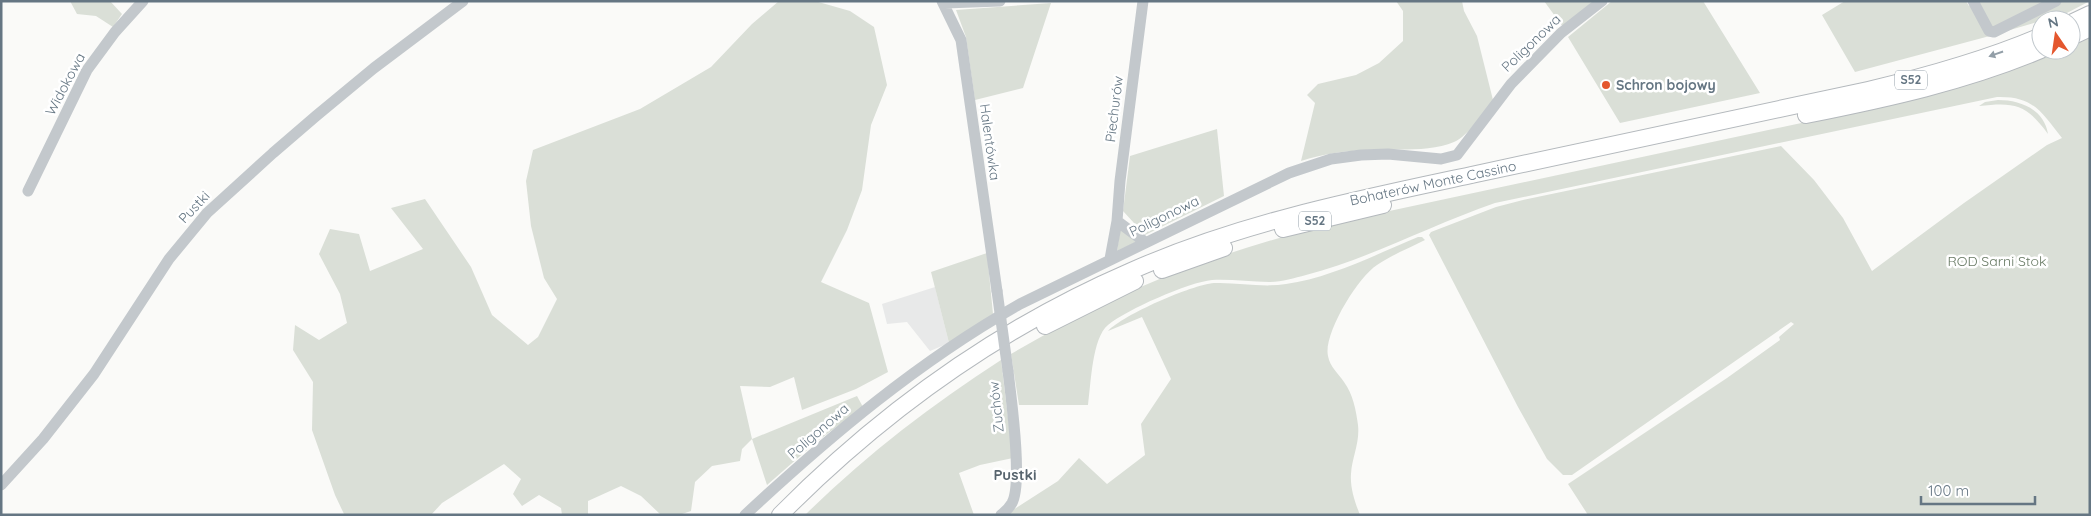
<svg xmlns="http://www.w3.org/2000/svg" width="2091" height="516" viewBox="0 0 2091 516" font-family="Quicksand,sans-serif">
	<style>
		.built { fill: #e8e9e9 }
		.green { fill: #dadfd7 }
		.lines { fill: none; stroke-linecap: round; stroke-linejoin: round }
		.highway-casing { stroke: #b4b9bd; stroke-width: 18 }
		.minor { stroke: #c3c8cc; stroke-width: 11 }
		.highway { stroke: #fff; stroke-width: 16 }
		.minor-bridge { stroke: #c3c8cc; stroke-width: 11 }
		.oneway { fill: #939fa8 }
		.poi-dot { fill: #e4572e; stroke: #fff; stroke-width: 2 }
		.labels { text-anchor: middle; stroke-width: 5; stroke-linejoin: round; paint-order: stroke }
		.shield { fill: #fff; stroke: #939fa8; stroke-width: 1 }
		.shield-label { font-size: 12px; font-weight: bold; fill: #657683 }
		.street-label { font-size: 14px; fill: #657683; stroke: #fff }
		.poi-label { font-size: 14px; font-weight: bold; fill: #657683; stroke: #fff; text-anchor: start }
		.park-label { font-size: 14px; fill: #687a64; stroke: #fff }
		.neighbourhood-label { font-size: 15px; font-weight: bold; fill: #57646e; stroke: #fff }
	</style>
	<rect width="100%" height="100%" fill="#fafaf8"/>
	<path class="built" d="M 935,287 L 949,343 L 930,351 L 907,322 L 887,324 L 882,304 Z"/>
	<path class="green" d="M 70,1 L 110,1 L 122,14 L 113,27 L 96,16 L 77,14 Z
		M 779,1 L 815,1 L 850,11 L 874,27 L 887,85 L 871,125 L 862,190 L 847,230 L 821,282 L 869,303 L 888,372 L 856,389 L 802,410 L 794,377 L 770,387 L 740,386 L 752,439 L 857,396 L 863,407 L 815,443 L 767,485 L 752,439 L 742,449 L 740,461 L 712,466 L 695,482 L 691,511 L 679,515 L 661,515 L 641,496 L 621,486 L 588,501 L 588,515 L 562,515 L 561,508 L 539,495 L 522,506 L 513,494 L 521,479 L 504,464 L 442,503 L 431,515 L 344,514 L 335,495 L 312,430 L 313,382 L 293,350 L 295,325 L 319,340 L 347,323 L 340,294 L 319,254 L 330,229 L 359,234 L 370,271 L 423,249 L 391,208 L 425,199 L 471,267 L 492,315 L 528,345 L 538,337 L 557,299 L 544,278 L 531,226 L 526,181 L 533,150 L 640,109 L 711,67 L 752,24 Z
		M 1396,1 L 1462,1 L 1464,11 L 1477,36 L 1493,100 C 1485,112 1468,136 1454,142 C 1429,153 1393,148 1366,150 C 1343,151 1323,154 1301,161 L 1315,103 L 1307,95 L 1318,84 L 1356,75 L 1379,63 L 1403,41 L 1403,11 Z
		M 1544,1 L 1594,1 L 1563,27 Z
		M 1612,1 L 1703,1 L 1760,93 L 1620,123 L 1568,37 Z
		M 1845,1 L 1966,1 L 1969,6 L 1977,1 L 2090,1 L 2065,14 L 1986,37 L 1855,72 L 1822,15 Z
		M 1051,3 L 1023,88 L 975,100 L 966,37 L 956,10 Z
		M 2090,36 L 2090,515 L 1588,515 L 1568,484 L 1727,378 L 1780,340 L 1779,337 L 1794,324 L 1791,322 L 1572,475 L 1563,475 L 1547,459 L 1518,407 L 1429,235 L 1431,232 L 1496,207 L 1523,200 L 1781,146 L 1814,180 L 1843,218 L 1872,271 L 1964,203 L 2047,145 L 2062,138 C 2041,112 2034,96 1997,97 L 1495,203 C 1431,225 1371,258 1306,275 C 1294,278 1282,282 1269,282 C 1250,282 1231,279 1212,280 C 1189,282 1126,310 1108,325 C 1092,338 1091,384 1088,405 L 1019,405 L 1011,354 C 1054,329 1097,306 1143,286 C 1210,257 1281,236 1352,219 L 1923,97 L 1970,84 L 2060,50 L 2071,50 L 2071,45 Z
		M 1998,100 C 2020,100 2044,109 2048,134 C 2026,104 2015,102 1979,106 L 1985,102 Z
		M 1217,129 L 1224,196 L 1145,235 L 1123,211 L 1130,156 Z
		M 1122,230 L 1136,242 L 1117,251 L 1120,231 Z
		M 1418,237 L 1422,237 L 1425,240 C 1409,248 1392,255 1377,265 C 1358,277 1323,334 1328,356 C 1330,367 1338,373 1344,382 C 1353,394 1356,410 1358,425 C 1360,443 1352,457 1351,474 C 1350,488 1355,502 1360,515 L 1005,515 L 1058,481 L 1079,458 L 1107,484 L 1145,455 L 1141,424 L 1171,379 L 1142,317 L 1108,331 C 1123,315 1191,285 1214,283 C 1238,282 1262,288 1286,284 C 1330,278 1377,254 1418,237 Z
		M 987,253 L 993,314 L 949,343 L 931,272 Z
		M 1001,360 L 1013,458 L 980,465 L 959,473 L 974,515 L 805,515 C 865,456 931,405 1001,360 Z"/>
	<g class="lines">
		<defs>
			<path id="highway" d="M 2071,23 L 2090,14
				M 2071,37 L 2090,28
				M 1806,115 C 1886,99 1965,82 2041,50
				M 1283,229 L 1383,205
				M 1162,270 L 1224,248
				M 1045,326 L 1135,281
				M 780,515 C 881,413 999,328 1131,271 C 1242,222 1359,199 1476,174 C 1607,145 1738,118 1868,90 C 1927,76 1985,60 2041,36"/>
		</defs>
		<use href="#highway" class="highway-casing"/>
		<path class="minor" d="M 942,1 L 961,40 L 997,291
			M 1973,1 L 1989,31 L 1994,32 L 2056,1
			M 945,3 L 1000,1
			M 28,191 L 87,70 L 115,32 L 143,1
			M 1117,221 L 1145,242
			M 1110,259 L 1117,221 L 1120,181 L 1143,1
			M 1,485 L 43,439 L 94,374 L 169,259 L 207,213 L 273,153 L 316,116 L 374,68 L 463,1
			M 745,515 C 830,436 919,361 1020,304 L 1289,173 L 1331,159 L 1361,155 L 1388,154 L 1441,159 L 1457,155 L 1511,84 L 1561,33 L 1602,1
			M 1001,515 C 1005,512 1009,508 1012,503 C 1023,483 1011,397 1008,371"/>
		<use href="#highway" class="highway"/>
		<path class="minor-bridge" d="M 997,291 L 1008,371"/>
	</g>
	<defs><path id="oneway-solid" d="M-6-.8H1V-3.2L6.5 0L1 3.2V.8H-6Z" transform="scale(1.25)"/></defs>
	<use class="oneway" href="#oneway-solid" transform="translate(1996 54) rotate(161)"/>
	<circle class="poi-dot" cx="1606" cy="85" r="5"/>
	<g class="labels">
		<g class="shield">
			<rect x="1895" y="70.5" width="32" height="19" rx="4"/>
			<rect x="1299" y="211.5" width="32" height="19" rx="4"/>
		</g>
		<g class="shield-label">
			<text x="1911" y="84">S52</text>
			<text x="1315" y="225">S52</text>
		</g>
		<g class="street-label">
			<text transform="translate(1531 43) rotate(-44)" y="5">Poligonowa</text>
			<text transform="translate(65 84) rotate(-62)" y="5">Widokowa</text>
			<text transform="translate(1114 109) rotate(-83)" y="5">Piechurów</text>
			<text transform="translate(990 142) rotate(82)" y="5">Halentówka</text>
			<text transform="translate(1433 183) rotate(-12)" y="5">Bohaterów Monte Cassino</text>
			<text transform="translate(194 207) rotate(-47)" y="5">Pustki</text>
			<text transform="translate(1164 216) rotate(-26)" y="5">Poligonowa</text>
			<text transform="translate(996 407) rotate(-96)" y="5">Zuchów</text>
			<text transform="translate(818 431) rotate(-41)" y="5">Poligonowa</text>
		</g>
		<g class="poi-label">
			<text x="1616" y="90">Schron bojowy</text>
		</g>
		<g class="park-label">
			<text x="1997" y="266">ROD Sarni Stok</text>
		</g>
		<g class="neighbourhood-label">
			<text x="1015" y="480">Pustki</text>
		</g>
	</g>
	<rect width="2091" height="516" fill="none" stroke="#657683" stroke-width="5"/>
	<g transform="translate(2056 35) rotate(347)"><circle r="24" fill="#ffffff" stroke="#c1c8cd"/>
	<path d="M0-4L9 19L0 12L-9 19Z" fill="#e4572e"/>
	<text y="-8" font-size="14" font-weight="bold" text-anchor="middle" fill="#657683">N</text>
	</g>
	<path d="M1921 496v8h114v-8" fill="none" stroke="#657683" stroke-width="2.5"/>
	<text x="1928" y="496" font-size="15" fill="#657683" stroke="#ffffff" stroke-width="4" paint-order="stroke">100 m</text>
</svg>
